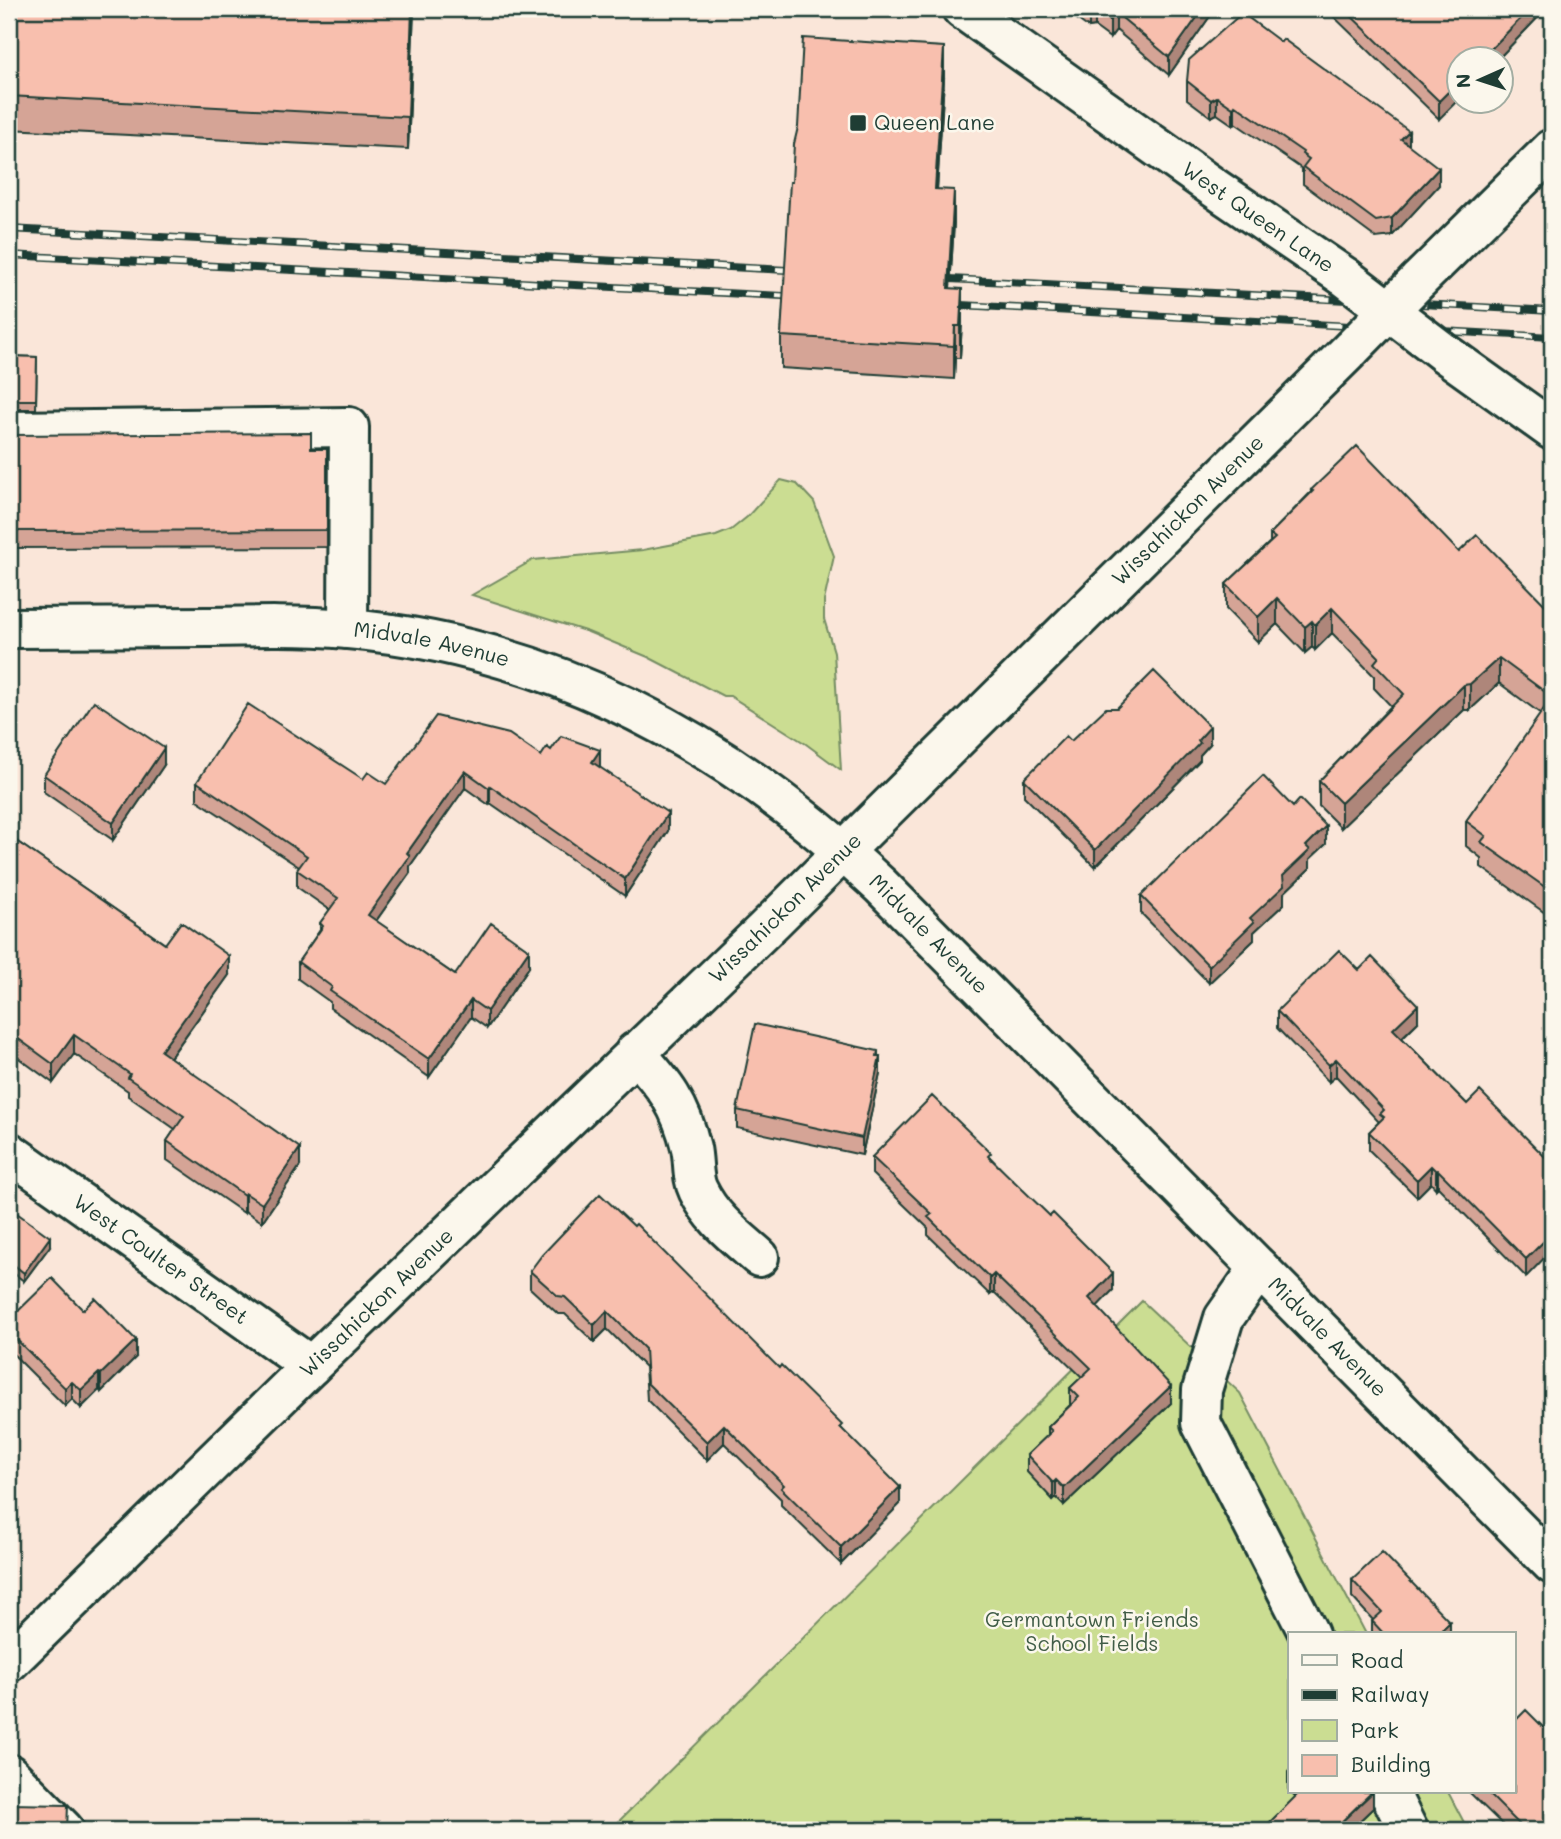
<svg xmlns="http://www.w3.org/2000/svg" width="1561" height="1839" viewBox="0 0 1561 1839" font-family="Mali,sans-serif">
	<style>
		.green { fill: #cbdd92; stroke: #758d63; stroke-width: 2 }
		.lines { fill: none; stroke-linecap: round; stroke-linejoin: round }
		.minor-casing { stroke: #1f3d34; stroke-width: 44 }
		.minor { stroke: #fbf7ec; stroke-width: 38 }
		.rail-casing { stroke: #1f3d34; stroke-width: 8 }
		.rail { stroke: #fbf7ec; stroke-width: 5; stroke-dasharray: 16; stroke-linecap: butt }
		.minor-bridge-casing { stroke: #1f3d34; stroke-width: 44; stroke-linecap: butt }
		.minor-bridge { stroke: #fbf7ec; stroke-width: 38 }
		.wall { fill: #d5a496; stroke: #1f3d34; stroke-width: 2 }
		.shaded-wall { fill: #ae867a; stroke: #1f3d34; stroke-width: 2 }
		.building { fill: #f8bfae; stroke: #1f3d34; stroke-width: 2 }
		.poi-dot { fill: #1f3d34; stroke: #fbf7ec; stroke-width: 2.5 }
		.labels { text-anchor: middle; stroke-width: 5; stroke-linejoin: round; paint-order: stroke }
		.poi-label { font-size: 21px; fill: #1f3d34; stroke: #fbf7ec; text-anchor: start }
		.street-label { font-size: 21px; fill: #1f3d34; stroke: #fbf7ec }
		.park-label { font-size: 21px; fill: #415d47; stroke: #fbf7ec }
	</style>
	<rect width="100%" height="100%" fill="#fae6d9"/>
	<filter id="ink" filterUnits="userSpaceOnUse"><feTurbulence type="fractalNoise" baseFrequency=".0143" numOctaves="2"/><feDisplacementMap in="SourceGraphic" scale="14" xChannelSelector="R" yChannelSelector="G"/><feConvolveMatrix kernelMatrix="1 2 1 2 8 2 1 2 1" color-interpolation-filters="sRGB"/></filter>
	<g filter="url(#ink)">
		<path class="green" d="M 781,480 L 797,484 L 814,502 L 834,556 L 824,601 L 824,619 L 834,652 L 841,770 L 806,744 L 730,696 L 723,696 L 648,657 L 588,632 L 472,595 L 533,560 L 643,550 L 716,536 L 731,530 L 747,517 Z
			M 1142,1301 L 1240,1393 L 1366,1634 L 1290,1634 L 1290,1792 L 1448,1792 L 1468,1830 L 610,1830 Z"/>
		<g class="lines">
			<defs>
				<g id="minor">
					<path id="s1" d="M 962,9 L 1213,187 L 1345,277"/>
					<path d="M 1418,281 L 1552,149"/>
					<path d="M 1443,352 L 1552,430"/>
					<path d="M 9,431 L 349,427 L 348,629"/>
					<path id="s2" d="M 9,628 C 76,628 143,627 210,627 C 256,626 302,625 348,629 C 555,647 731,745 881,886 L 1552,1564"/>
					<path d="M 635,1052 C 665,1085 681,1105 691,1148 C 694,1162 692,1178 698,1190 C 712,1219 735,1236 759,1257"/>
					<path id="s3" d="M 9,1152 L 311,1366"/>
					<path d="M 1259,1268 L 1224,1318 L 1202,1390 L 1201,1423 L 1309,1634"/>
					<path id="s4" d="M 9,1662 L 311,1366 L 764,930 L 1352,348"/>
					<path d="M 9,1774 L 64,1830"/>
					<path d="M 1389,1792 L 1408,1830"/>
				</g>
			</defs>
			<use href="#minor" class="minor-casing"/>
			<use href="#minor" class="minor"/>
			<defs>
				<path id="rail" d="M 9,229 L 806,271
					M 9,255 L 802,297
					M 931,278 L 1552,311
					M 942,304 L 1552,337"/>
			</defs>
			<use href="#rail" class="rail-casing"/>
			<use href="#rail" class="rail"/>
			<defs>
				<path id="minor-bridge" d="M 1345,277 L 1443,352
					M 1352,348 L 1418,281"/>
			</defs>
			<use href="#minor-bridge" class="minor-bridge-casing"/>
			<use href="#minor-bridge" class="minor-bridge"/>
		</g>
		<path class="wall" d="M 9,9 L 414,9 L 408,149 L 9,129 Z
			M 1063,9 L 1215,9 L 1169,75 L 1116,30 L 1110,38 L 1095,27 L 1089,28 Z
			M 1326,9 L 1546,9 L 1497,60 L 1460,60 L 1439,119 Z
			M 944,79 L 937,189 L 954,222 L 950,288 L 962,321 L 960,358 L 955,358 L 954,379 L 781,368 L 781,336 L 792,182 Z
			M 1187,81 L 1409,145 L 1439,185 L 1392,236 L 1376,238 L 1303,184 L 1303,172 L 1302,172 L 1302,169 L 1235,123 L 1233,125 L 1217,114 L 1211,117 L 1187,99 Z
			M 9,356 L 37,357 L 36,409 L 9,409 Z
			M 9,435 L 327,449 L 327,547 L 9,548 Z
			M 1311,490 L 1459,552 L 1552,612 L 1552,918 L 1481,867 L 1481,858 L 1466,846 L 1466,821 L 1541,714 L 1499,683 L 1470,710 L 1464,710 L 1341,828 L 1319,806 L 1319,781 L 1391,706 L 1374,688 L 1374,676 L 1332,633 L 1315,650 L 1312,647 L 1305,653 L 1277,624 L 1258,642 L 1226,609 L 1226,584 L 1270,542 L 1270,534 L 1311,492 Z
			M 1071,741 L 1210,744 L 1200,755 L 1200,760 L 1095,867 L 1024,796 L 1024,779 Z
			M 551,750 L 600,768 L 668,831 L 625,896 L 490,803 L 489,805 L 465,788 L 410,866 L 410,873 L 376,921 L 455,975 L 529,967 L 487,1028 L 471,1017 L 429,1077 L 330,1008 L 330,1002 L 298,979 L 298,962 L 320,930 L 320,923 L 330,910 L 297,887 L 297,870 L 299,867 L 197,800 L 197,782 L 363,779 L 386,784 L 541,756 Z
			M 164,765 L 113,840 L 44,792 L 44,775 Z
			M 9,836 L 165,944 L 229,975 L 170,1058 L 300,1166 L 262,1222 L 245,1211 L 244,1213 L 167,1160 L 167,1141 L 175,1129 L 128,1096 L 128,1091 L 74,1054 L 53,1083 L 9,1051 Z
			M 1326,844 L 1310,859 L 1310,868 L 1284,893 L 1284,904 L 1254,932 L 1254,940 L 1209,983 L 1141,913 L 1141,896 Z
			M 1359,970 L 1418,1022 L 1402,1038 L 1467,1104 L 1552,1164 L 1526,1277 L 1438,1187 L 1436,1189 L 1431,1183 L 1417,1197 L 1369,1150 L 1369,1132 L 1379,1122 L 1336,1076 L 1329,1082 L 1277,1028 L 1277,1011 Z
			M 878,1056 L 880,1073 L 862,1155 L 737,1128 L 737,1110 Z
			M 872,1157 L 991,1158 L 1113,1290 L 1097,1306 L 1171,1403 L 1064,1505 L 1056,1497 L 1053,1500 L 1027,1472 L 1027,1455 L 1048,1435 L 1048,1427 L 1070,1405 L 1070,1388 L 1082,1377 L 994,1292 L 990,1295 L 928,1235 L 928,1228 L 872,1174 Z
			M 9,1219 L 50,1246 L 24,1281 L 9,1270 Z
			M 530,1271 L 779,1368 L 842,1429 L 900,1504 L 841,1564 L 781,1505 L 781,1499 L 724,1443 L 707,1460 L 647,1400 L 645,1367 L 607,1329 L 594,1342 L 565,1314 L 558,1314 L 530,1288 Z
			M 83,1310 L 136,1357 L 101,1392 L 99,1390 L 81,1408 L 72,1399 L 65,1406 L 9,1350 L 9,1320 Z
			M 1352,1580 L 1450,1634 L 1372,1634 L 1372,1621 L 1373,1620 L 1352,1597 Z
			M 1290,1770 L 1290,1791 L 1288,1789 L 1288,1772 Z
			M 1291,1792 L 1373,1792 L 1373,1808 L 1350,1830 L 1267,1830 L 1267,1825 L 1296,1797 Z
			M 1469,1792 L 1514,1792 L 1552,1830 L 1508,1830 Z"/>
		<path class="shaded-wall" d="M 412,9 L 414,9 L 408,149 L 408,117 Z
			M 1095,9 L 1095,27 L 1089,28 L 1089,11 Z
			M 1203,9 L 1215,9 L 1169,75 L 1169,57 Z
			M 1530,9 L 1546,9 L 1497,60 L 1480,60 Z
			M 1116,13 L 1116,30 L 1110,38 L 1110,20 Z
			M 944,47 L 944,79 L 935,221 L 935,189 Z
			M 1460,80 L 1460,98 L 1439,119 L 1439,101 Z
			M 1217,97 L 1217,114 L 1211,117 L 1211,100 Z
			M 1235,105 L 1235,123 L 1233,125 L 1233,108 Z
			M 1409,131 L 1409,149 L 1401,139 Z
			M 1439,168 L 1439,185 L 1392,236 L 1392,218 Z
			M 954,190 L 954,222 L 948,320 L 948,288 Z
			M 962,289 L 962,321 L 960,358 L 960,326 Z
			M 955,326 L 955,358 L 954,379 L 954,346 Z
			M 1277,598 L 1277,624 L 1258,642 L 1258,617 Z
			M 1332,608 L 1332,633 L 1315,650 L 1315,625 Z
			M 1312,621 L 1312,647 L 1305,653 L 1305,627 Z
			M 1499,658 L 1499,683 L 1470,710 L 1470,684 Z
			M 1464,685 L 1464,710 L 1341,828 L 1341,803 Z
			M 1210,727 L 1210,744 L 1200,755 L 1200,760 L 1095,867 L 1095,850 Z
			M 164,748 L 164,765 L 113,840 L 113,823 Z
			M 600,750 L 600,768 L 592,762 Z
			M 465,771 L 465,788 L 410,866 L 410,873 L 368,932 L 368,915 L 407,853 Z
			M 490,786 L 490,803 L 489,805 L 489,788 Z
			M 668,813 L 668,831 L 625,896 L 625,879 Z
			M 1326,826 L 1326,844 L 1310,859 L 1310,868 L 1284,893 L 1284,904 L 1254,932 L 1254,940 L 1209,983 L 1209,966 L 1283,876 L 1306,846 Z
			M 529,950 L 529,967 L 487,1028 L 487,1011 Z
			M 229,956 L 229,975 L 161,1070 L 161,1051 Z
			M 471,1000 L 471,1017 L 429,1077 L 429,1059 Z
			M 1418,1005 L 1418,1022 L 1393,1046 L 1393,1029 Z
			M 74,1035 L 74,1054 L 53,1083 L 53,1064 Z
			M 878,1051 L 878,1065 L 880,1056 L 880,1073 L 862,1155 L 862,1138 Z
			M 1336,1059 L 1336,1076 L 1329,1082 L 1329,1065 Z
			M 300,1148 L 300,1166 L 262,1222 L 262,1204 Z
			M 1431,1166 L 1431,1183 L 1417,1197 L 1417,1180 Z
			M 1438,1170 L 1438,1187 L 1436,1189 L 1436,1171 Z
			M 245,1193 L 245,1211 L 244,1213 L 244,1195 Z
			M 1552,1233 L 1552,1250 L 1526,1277 L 1526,1259 Z
			M 50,1237 L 50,1246 L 24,1281 L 24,1273 Z
			M 1113,1273 L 1113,1290 L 1089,1315 L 1089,1298 Z
			M 994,1274 L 994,1292 L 990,1295 L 990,1278 Z
			M 607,1311 L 607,1329 L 594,1342 L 594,1325 Z
			M 136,1340 L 136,1357 L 101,1392 L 101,1374 Z
			M 99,1373 L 99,1390 L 81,1408 L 81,1390 Z
			M 72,1382 L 72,1399 L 65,1406 L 65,1388 Z
			M 1171,1386 L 1171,1403 L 1064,1505 L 1064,1488 Z
			M 724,1425 L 724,1443 L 707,1460 L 707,1442 Z
			M 1056,1480 L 1056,1497 L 1053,1500 L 1053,1483 Z
			M 900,1487 L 900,1504 L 841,1564 L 841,1547 Z
			M 1450,1622 L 1450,1634 L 1437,1634 Z
			M 1373,1792 L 1373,1808 L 1350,1830 L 1333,1830 Z"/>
		<path class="building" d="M 9,9 L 412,9 L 408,117 L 9,96 Z
			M 1086,9 L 1203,9 L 1169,57 L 1116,13 L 1110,20 L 1095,9 L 1089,11 Z
			M 1344,9 L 1530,9 L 1480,60 L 1460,60 L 1460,80 L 1439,101 Z
			M 1242,13 L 1281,42 L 1283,39 L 1409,131 L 1401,139 L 1439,168 L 1392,218 L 1376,221 L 1303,167 L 1309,159 L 1302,154 L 1303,152 L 1235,105 L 1233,108 L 1217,97 L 1211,100 L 1187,81 L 1189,60 Z
			M 803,38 L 944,47 L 935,189 L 954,190 L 948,288 L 962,289 L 960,326 L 955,326 L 954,346 L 781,336 L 790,182 L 792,182 L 794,144 L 798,127 Z
			M 9,356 L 37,357 L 36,400 L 9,400 Z
			M 311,433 L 311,449 L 327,449 L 327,530 L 9,531 L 9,435 Z
			M 1357,446 L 1459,552 L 1477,535 L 1552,612 L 1552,697 L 1499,658 L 1470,684 L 1464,685 L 1341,803 L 1319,781 L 1404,694 L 1374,663 L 1379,657 L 1332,608 L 1315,625 L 1312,621 L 1305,627 L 1277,598 L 1258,617 L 1226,584 L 1275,538 L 1270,534 L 1313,491 L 1311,490 Z
			M 1154,671 L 1210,727 L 1198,740 L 1200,743 L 1095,850 L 1024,779 L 1066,736 L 1071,741 L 1106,708 L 1117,708 Z
			M 1552,697 L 1552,892 L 1481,842 L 1486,836 L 1466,821 Z
			M 94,701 L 164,748 L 113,823 L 44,775 Z
			M 248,704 L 363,779 L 368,772 L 386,784 L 436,716 L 509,734 L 541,756 L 547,747 L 551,750 L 561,736 L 600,750 L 592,762 L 668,813 L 625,879 L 490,786 L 489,788 L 465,771 L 407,853 L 410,856 L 368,915 L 455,975 L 491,923 L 529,950 L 487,1011 L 471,1000 L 429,1059 L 330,991 L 332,987 L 298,962 L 323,926 L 320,923 L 338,898 L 297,870 L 307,856 L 197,782 Z
			M 1263,776 L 1293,807 L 1300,799 L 1326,826 L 1306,846 L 1310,850 L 1283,876 L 1284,886 L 1250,918 L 1254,922 L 1209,966 L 1141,896 Z
			M 9,836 L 165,944 L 181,922 L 229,956 L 161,1051 L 300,1148 L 262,1204 L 245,1193 L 244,1195 L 167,1141 L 184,1116 L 128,1078 L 130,1074 L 74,1035 L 53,1064 L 9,1032 Z
			M 1339,950 L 1359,970 L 1372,957 L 1418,1005 L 1393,1029 L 1467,1104 L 1480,1091 L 1552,1164 L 1552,1233 L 1526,1259 L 1438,1170 L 1436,1171 L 1431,1166 L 1417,1180 L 1369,1132 L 1384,1117 L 1380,1114 L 1384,1110 L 1336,1059 L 1329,1065 L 1277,1011 Z
			M 755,1024 L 878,1051 L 877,1056 L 880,1056 L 862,1138 L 737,1110 Z
			M 932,1096 L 991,1153 L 988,1156 L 1020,1187 L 1050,1216 L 1053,1213 L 1113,1273 L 1089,1298 L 1171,1386 L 1064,1488 L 1056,1480 L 1053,1483 L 1027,1455 L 1052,1431 L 1048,1427 L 1079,1397 L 1070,1388 L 1091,1368 L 994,1274 L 990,1278 L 928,1217 L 932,1214 L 872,1157 Z
			M 600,1194 L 634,1226 L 636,1224 L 779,1368 L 781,1365 L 842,1425 L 840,1427 L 900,1487 L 841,1547 L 781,1488 L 784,1485 L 724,1425 L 707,1442 L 647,1383 L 645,1349 L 607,1311 L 594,1325 L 565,1297 L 558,1296 L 530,1271 L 542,1255 Z
			M 14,1211 L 50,1237 L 24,1273 L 9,1261 L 9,1219 Z
			M 52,1278 L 83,1310 L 95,1298 L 136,1340 L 101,1374 L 99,1373 L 81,1390 L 72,1382 L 65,1388 L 9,1332 L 9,1320 Z
			M 1382,1552 L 1450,1622 L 1437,1634 L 1384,1634 L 1372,1621 L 1382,1612 L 1352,1580 Z
			M 1526,1710 L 1552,1736 L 1552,1827 L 1549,1830 L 1525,1830 L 1487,1792 L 1514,1792 L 1514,1722 Z
			M 1300,1792 L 1372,1792 L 1333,1830 L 1272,1830 L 1267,1825 Z
			M 9,1804 L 68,1805 L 67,1830 L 9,1830 Z"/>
	</g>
	<rect class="poi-dot" x="849" y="114" width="18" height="18" rx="3.5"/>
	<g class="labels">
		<g class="poi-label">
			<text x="874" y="130">Queen Lane</text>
		</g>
		<g class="street-label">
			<text dy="7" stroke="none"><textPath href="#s1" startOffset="362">West Queen Lane</textPath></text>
			<text dy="7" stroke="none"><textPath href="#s4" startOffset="1648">Wissahickon Avenue</textPath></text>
			<text dy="7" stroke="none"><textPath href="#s2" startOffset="424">Midvale Avenue</textPath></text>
			<text dy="7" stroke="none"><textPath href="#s4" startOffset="1082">Wissahickon Avenue</textPath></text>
			<text dy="7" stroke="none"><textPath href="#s2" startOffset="1010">Midvale Avenue</textPath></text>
			<text dy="7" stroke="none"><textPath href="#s3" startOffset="186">West Coulter Street</textPath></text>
			<text dy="7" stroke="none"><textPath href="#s4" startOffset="514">Wissahickon Avenue</textPath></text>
			<text dy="7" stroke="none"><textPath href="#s2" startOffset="1577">Midvale Avenue</textPath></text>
		</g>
		<g class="park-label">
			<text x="1092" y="1627">Germantown Friends<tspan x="1092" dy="24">School Fields</tspan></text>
		</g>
	</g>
	<rect width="1561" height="1839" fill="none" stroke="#fbf7ec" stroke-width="35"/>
	<rect x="18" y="18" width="1526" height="1804" fill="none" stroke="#1f3d34" stroke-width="2.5" filter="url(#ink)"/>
	<rect x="1288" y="1632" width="228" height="161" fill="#fbf7ec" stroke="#a3ada2" stroke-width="2"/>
	<rect x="1302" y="1655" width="35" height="10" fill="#fbf7ec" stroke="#a3ada2" stroke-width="2"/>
	<text x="1351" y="1668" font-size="21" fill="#1f3d34">Road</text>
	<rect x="1302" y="1690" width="35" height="10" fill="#1f3d34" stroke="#a3ada2" stroke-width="2"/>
	<text x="1351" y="1702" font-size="21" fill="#1f3d34">Railway</text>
	<rect x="1302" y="1720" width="35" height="21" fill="#cbdd92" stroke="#a3ada2" stroke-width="2"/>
	<text x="1351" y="1738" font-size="21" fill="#1f3d34">Park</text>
	<rect x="1302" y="1755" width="35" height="21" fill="#f8bfae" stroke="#a3ada2" stroke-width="2"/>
	<text x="1351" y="1772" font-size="21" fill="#1f3d34">Building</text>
	<g transform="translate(1480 80) rotate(267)"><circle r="33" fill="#fbf7ec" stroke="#a3ada2" stroke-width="2"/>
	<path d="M0-5L12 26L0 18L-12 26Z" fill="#1f3d34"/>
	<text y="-10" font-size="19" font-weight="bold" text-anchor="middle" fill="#1f3d34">N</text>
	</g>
</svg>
